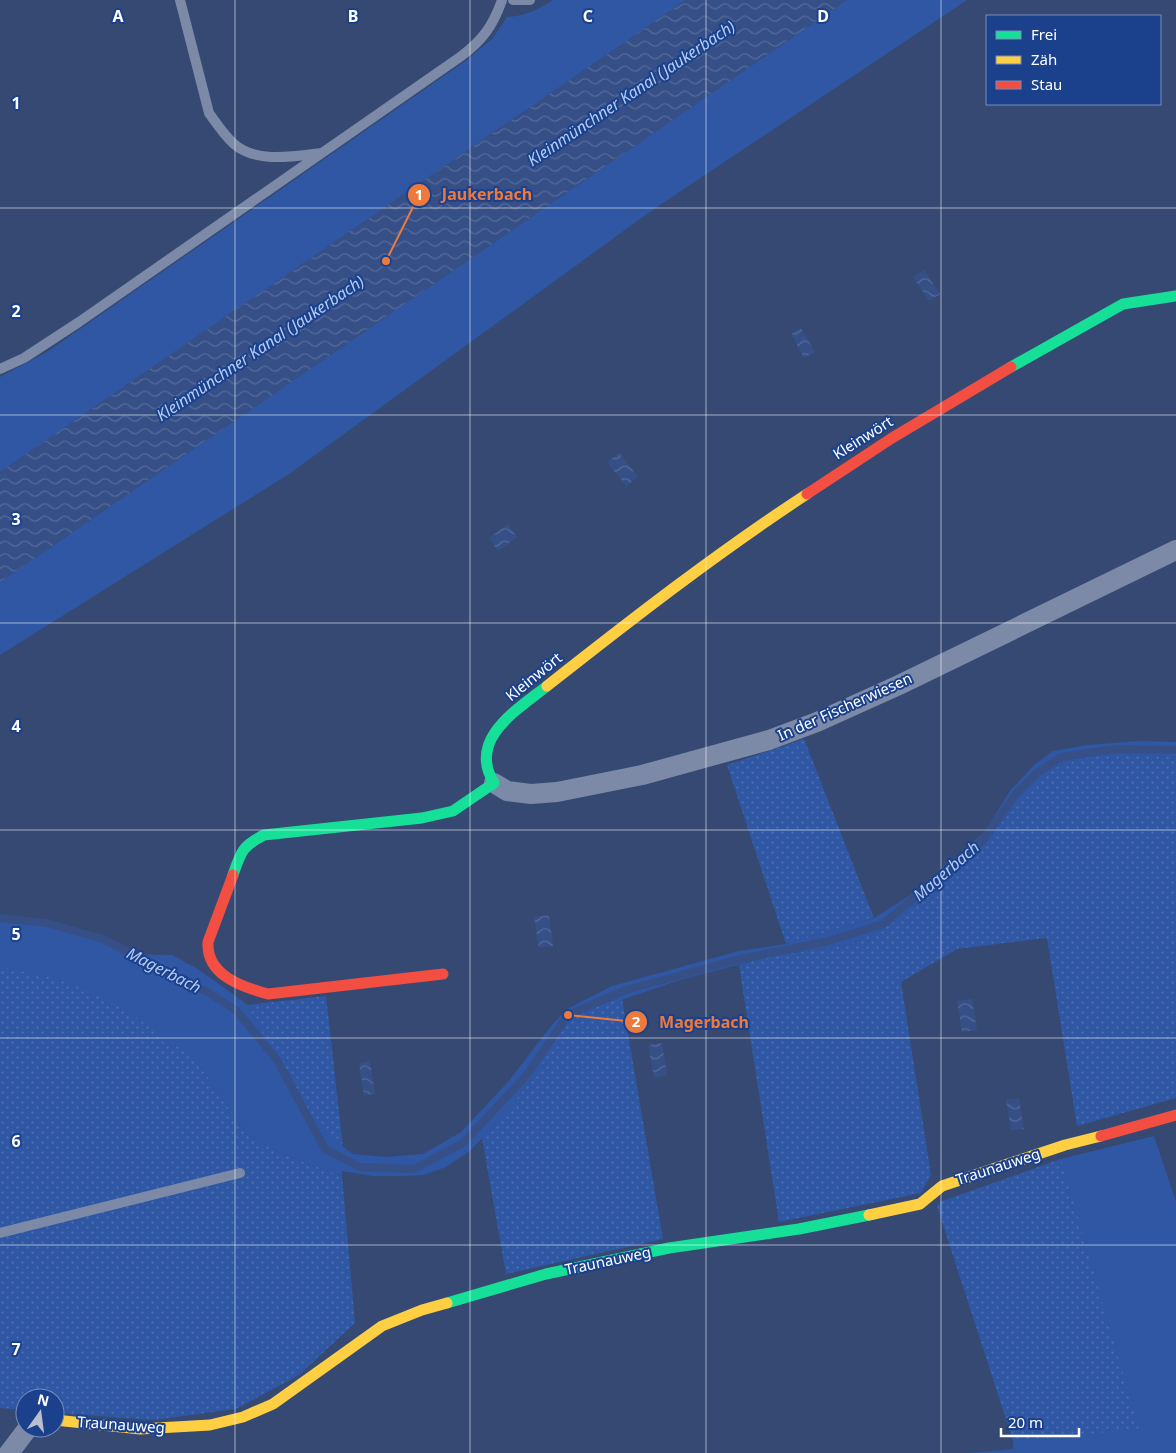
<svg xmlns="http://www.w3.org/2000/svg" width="1176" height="1453" viewBox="0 0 1176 1453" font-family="'Noto Sans',sans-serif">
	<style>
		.green { fill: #2f57a3 }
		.garden { fill: url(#garden-dots) }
		.water { fill: url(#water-waves) }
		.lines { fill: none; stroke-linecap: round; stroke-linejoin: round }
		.stream { stroke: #365087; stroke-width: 8 }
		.lane { stroke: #7c8aa7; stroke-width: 10 }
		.street { stroke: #7c8aa7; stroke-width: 20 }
		.fast { stroke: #16e098; stroke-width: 11 }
		.slow { stroke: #ffcf43; stroke-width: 11 }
		.jam { stroke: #f24e42; stroke-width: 11 }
		.grid { fill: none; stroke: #fff; stroke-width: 1; stroke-opacity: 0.55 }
		.labels { text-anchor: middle; stroke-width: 4; stroke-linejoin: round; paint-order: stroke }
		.street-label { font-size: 15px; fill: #fff; stroke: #1b418d }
		.water-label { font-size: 16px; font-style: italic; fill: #b4cbf5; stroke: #1b418d }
		.grid-label { font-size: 16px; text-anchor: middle; font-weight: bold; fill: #fff; stroke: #1b418d; stroke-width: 4; stroke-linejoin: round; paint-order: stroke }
		.leader { fill: none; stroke: #ed7a3d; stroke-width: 2 }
		.callout-dot { fill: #ed7a3d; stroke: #1b418d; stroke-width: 2 }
		.mark-label { font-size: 15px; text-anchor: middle; font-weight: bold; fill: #fff }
		.callout-label { font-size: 16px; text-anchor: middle; font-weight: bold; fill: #ed7a3d; stroke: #1b418d; stroke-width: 4; stroke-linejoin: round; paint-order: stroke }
	</style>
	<defs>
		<pattern id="garden-dots" width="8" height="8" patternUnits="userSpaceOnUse" patternTransform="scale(1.25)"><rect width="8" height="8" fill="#2f57a3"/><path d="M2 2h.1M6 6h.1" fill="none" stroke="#4e70b1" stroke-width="1.8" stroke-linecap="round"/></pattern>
		<pattern id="water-waves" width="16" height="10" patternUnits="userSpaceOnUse" patternTransform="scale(1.25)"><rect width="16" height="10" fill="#365087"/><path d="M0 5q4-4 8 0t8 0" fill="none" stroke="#546a99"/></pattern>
	</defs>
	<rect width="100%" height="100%" fill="#354973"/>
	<path class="green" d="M 553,0 L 686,0 L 0,472 L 0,377 L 47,352 L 467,60 L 493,38 L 507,17 C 525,16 538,10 553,0 Z
		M 847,0 L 967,0 L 651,211 L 289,474 L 0,655 L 0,582 Z
		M 1140,741 L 1176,742 L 1176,757 L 1125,755 L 1013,807 L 982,849 L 898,919 L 881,930 L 848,945 L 772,956 L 680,980 L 586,1012 L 572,1020 L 559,1037 L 534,1076 L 504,1115 L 470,1151 L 446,1167 L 424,1175 L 403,1176 L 373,1176 L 342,1171 L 342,1176 L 280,1153 L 247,1135 L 196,1060 L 6,968 L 0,968 L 0,917 L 36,923 L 103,940 L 128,954 L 172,955 L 198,969 L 248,1005 L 254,1018 L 308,1109 L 334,1140 L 353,1154 L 386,1157 L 423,1154 L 461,1132 L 508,1082 L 551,1026 L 567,1009 L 612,986 L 739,951 L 786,944 L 874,918 L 912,894 L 961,853 L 985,831 L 1010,791 L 1034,765 L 1053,751 L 1087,745 Z
		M 1154,1136 L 1176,1202 L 1176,1453 L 969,1453 L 1013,1449 L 1013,1441 L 1021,1440 L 1061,1159 Z"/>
	<path class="garden" d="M 804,739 L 874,918 L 786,944 L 727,765 Z
		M 1125,755 L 1176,757 L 1176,1098 L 1077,1126 L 1047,938 L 957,949 L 901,982 L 931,1175 L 921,1193 L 779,1222 L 739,965 L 772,956 L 848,945 L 881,930 L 898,919 L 982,849 L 1013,807 L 1055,768 L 1085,758 Z
		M 0,968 L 6,968 L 66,981 L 126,1010 L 196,1060 L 247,1135 L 280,1153 L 342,1176 L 355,1323 L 299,1375 L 236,1409 L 154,1420 L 55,1413 L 55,1398 L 25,1398 L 25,1410 L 0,1408 Z
		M 326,996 L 343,1148 C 307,1120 277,1058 254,1018 L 248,1005 Z
		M 622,999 L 663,1239 L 506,1274 L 482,1138 C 501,1118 518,1098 534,1076 C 545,1060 558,1032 573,1019 C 585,1009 606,1004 622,999 Z
		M 1061,1159 L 1139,1429 L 1013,1441 L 937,1206 L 942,1201 Z"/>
	<path class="water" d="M 686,0 L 847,0 L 0,582 L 0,472 Z
		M 924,270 L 940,294 L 929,301 L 913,277 Z
		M 801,328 L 815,352 L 804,358 L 791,334 Z
		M 619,453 L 638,477 L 626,486 L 607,462 Z
		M 508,524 L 517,537 L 498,551 L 489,538 Z
		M 549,915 L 553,946 L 539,948 L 534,917 Z
		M 972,999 L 977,1030 L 962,1032 L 957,1001 Z
		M 662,1043 L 667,1075 L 654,1078 L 648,1045 Z
		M 370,1061 L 375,1094 L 364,1095 L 359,1063 Z
		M 1019,1098 L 1024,1129 L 1011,1130 L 1006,1100 Z"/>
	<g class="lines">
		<path class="stream" d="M 0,918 L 46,923 L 103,939 L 209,993 L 237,1011 L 277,1060 L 325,1149 L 360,1167 L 414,1169 L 463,1143 L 526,1076 L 568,1015 L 626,990 L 736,960 L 829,941 L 883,924 L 982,841 L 1016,794 L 1038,772 L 1062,757 L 1116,749 L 1176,750"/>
		<path class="lane" d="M 180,0 L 209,113 C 217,124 224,135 234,144 C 257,164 295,156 322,153
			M 513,0 L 530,0
			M 0,369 L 24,358 L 79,322 L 460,57 C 482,41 493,26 502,0
			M 0,1233 L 240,1173"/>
		<path class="street" d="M 494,783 L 507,791 L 531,794 L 557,792 L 642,775 L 769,740 L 817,722 L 899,685 L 1176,550
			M 9,1453 L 28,1428"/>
		<path class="fast" d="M 1011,367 L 1123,304 L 1176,296
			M 233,875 C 241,852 242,846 264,835 L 422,818 L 453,811 L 494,783 C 467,739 517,710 547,686
			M 447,1303 L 546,1274 L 669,1248 L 799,1229 L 869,1215"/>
		<path class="slow" d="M 547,686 C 632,619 717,553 807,494
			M 869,1215 L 920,1204 L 942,1186 L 1065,1145 L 1101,1136
			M 55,1420 L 140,1429 L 210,1425 L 243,1417 L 273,1404 L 382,1326 L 422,1310 L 447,1303"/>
		<path class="jam" d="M 807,494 L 892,438 L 1011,367
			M 233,875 L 208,942 C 206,975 242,987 268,994 L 443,974
			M 1101,1136 L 1176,1115"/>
	</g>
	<path class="grid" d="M 235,0 L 235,1453M 470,0 L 470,1453M 706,0 L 706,1453M 941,0 L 941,1453M 0,208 L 1176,208M 0,415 L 1176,415M 0,623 L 1176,623M 0,830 L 1176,830M 0,1038 L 1176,1038M 0,1245 L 1176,1245"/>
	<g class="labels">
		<g class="street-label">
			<text transform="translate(863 438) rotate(-32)" y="5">Kleinwört</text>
			<text transform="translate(534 677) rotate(-39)" y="5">Kleinwört</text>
			<text transform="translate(845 707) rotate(-24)" y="5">In der Fischerwiesen</text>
			<text transform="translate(998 1167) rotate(-18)" y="5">Traunauweg</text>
			<text transform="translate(608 1261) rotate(-12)" y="5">Traunauweg</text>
			<text transform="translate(121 1425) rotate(4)" y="5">Traunauweg</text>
		</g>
		<g class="water-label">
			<text transform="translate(631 93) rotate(-34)" y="6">Kleinmünchner Kanal (Jaukerbach)</text>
			<text transform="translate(260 348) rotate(-34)" y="6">Kleinmünchner Kanal (Jaukerbach)</text>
			<text transform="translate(946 871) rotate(-41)" y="6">Magerbach</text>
			<text transform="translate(164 970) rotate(27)" y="6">Magerbach</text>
		</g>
	</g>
	<g class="grid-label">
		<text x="118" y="22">A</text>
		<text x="353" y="22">B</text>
		<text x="588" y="22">C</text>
		<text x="823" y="22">D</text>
		<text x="16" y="109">1</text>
		<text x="16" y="317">2</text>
		<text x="16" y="525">3</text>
		<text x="16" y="732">4</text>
		<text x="16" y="940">5</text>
		<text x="16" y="1147">6</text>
		<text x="16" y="1355">7</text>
	</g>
	<path class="leader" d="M386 261L419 195M568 1015L636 1022"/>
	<g class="callout-dot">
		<circle cx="386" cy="261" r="5"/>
		<circle cx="568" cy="1015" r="5"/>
		<circle cx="419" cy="195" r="12"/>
		<circle cx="636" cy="1022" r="12"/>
	</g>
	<g class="mark-label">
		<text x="419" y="200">1</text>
		<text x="636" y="1027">2</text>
	</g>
	<g class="callout-label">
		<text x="487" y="200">Jaukerbach</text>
		<text x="704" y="1028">Magerbach</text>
	</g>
	<rect x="986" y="15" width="175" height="90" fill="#1b418d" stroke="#768dbb"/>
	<rect x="996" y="31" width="25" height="8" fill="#16e098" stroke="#768dbb"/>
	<text x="1031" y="40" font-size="15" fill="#ffffff">Frei</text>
	<rect x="996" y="56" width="25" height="8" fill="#ffcf43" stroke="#768dbb"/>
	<text x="1031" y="65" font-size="15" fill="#ffffff">Zäh</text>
	<rect x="996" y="81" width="25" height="8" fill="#f24e42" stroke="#768dbb"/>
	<text x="1031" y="90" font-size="15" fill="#ffffff">Stau</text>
	<g transform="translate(40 1413) rotate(14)"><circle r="24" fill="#1b418d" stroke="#768dbb"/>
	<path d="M0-4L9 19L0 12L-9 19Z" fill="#b8bfce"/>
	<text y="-8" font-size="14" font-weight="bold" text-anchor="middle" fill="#ffffff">N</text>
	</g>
	<path d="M1001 1428v8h78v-8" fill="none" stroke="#ffffff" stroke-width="2.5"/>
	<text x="1008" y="1428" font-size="15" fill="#ffffff" stroke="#1b418d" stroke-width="4" paint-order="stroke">20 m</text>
</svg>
